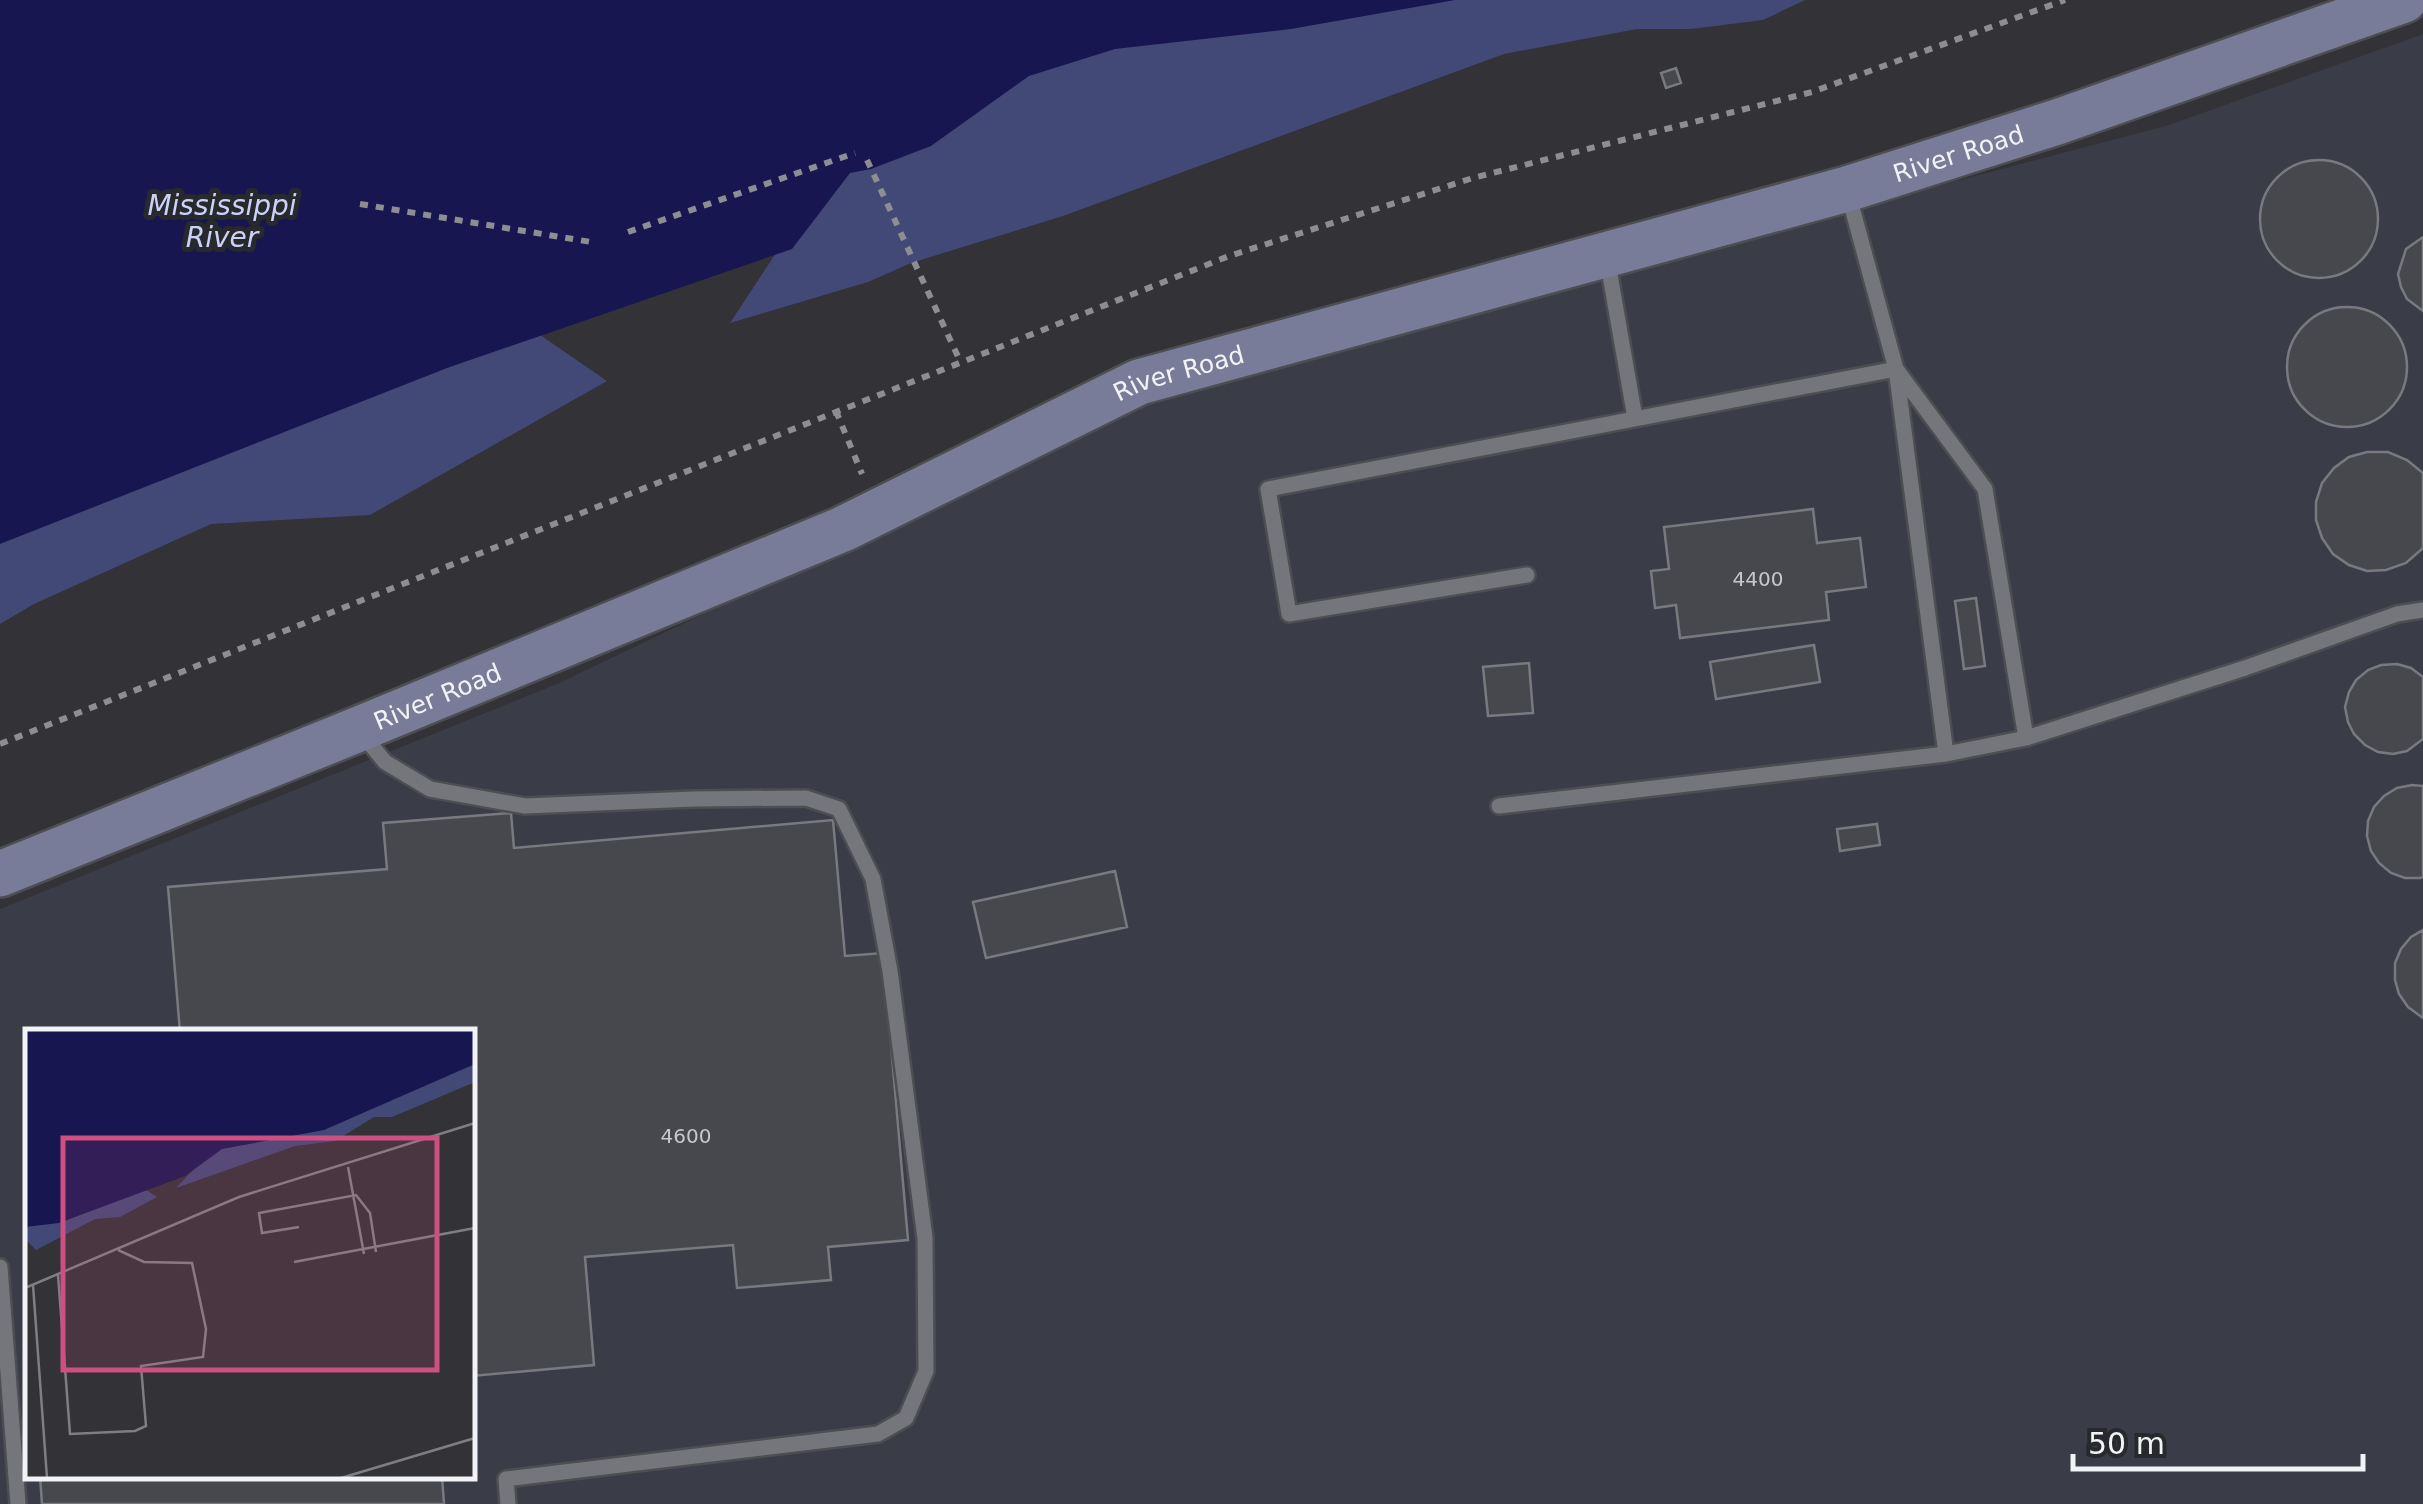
<svg xmlns="http://www.w3.org/2000/svg" width="2423" height="1504" viewBox="0 0 2423 1504" font-family="'DejaVu Sans',sans-serif">
	<style>
		.built { fill: #3a3c47; fill-rule: evenodd }
		.green { fill: #434977 }
		.water { fill: #181650 }
		.building { fill: #47484d; stroke: #787a7f; stroke-width: 2.5 }
		.lines { fill: none; stroke-linecap: round; stroke-linejoin: round }
		.service-casing { stroke: #4d4e52; stroke-width: 20 }
		.secondary-casing { stroke: #4d4e52; stroke-width: 50 }
		.path { stroke: #8d8e92; stroke-width: 6; stroke-dasharray: 8 8; stroke-linecap: butt }
		.service { stroke: #75767b; stroke-width: 15 }
		.secondary { stroke: #797c98; stroke-width: 45 }
		.labels { text-anchor: middle; stroke-width: 10; stroke-linejoin: round; paint-order: stroke }
		.number-label { font-size: 20px; fill: #c7c8cc }
		.street-label { font-size: 25px; fill: #f2f3f6; stroke: #28292d }
		.water-label { font-size: 28px; font-style: italic; fill: #cbd2f8; stroke: #28292d }
		.inset-road { fill: none; stroke: #7f7f83; stroke-width: 2.5 }
		.view { fill: #ce4f82; fill-opacity: 0.15; stroke: #ce4f82; stroke-width: 5 }
		.inset-edge { fill: none; stroke: #f2f3f6; stroke-width: 5 }
	</style>
	<rect width="100%" height="100%" fill="#323237"/>
	<path class="built" d="M 2423,34 L 2423,1504 L 0,1504 L 0,909 L 557,684 L 1144,403 L 1793,224 L 2169,125 ZM 28,1032 L 472,1032 L 472,1476 L 28,1476 Z"/>
	<path class="green" d="M 1322,0 L 1805,0 L 1763,20 L 1691,29 L 1637,29 L 1504,54 L 1063,216 L 911,263 L 868,282 L 730,323 L 797,221 L 887,120 L 960,85 Z
		M 514,317 L 607,381 L 370,515 L 211,524 L 34,604 L 0,624 L 0,494 Z"/>
	<path class="water" d="M 0,0 L 1455,0 L 1291,29 L 1115,49 L 1029,76 L 931,146 L 871,169 L 850,173 L 792,249 L 447,368 L 0,544 Z"/>
	<path class="building" d="M 1676,68 L 1681,83 L 1666,88 L 1661,73 Z
		M2260 219a59 59 0 1 1 118 0a59 59 0 1 1-118 0Z
		M 2423,237 L 2423,311 L 2407,299 L 2401,287 L 2398,274 L 2406,249 Z
		M2287 367a60 60 0 1 1 120 0a60 60 0 1 1-120 0Z
		M 2367,452 L 2388,452 L 2407,460 L 2423,473 L 2423,548 L 2406,563 L 2386,570 L 2367,571 L 2349,565 L 2333,554 L 2322,538 L 2316,520 L 2316,502 L 2322,483 L 2334,468 L 2349,457 Z
		M 1813,509 L 1817,543 L 1860,538 L 1866,587 L 1826,592 L 1829,620 L 1680,638 L 1676,605 L 1655,608 L 1651,571 L 1669,569 L 1664,527 Z
		M 1976,598 L 1985,666 L 1964,669 L 1955,601 Z
		M 1814,645 L 1820,682 L 1716,699 L 1710,662 Z
		M 1529,663 L 1533,713 L 1488,716 L 1483,667 Z
		M 2397,664 L 2411,668 L 2423,677 L 2423,739 L 2407,751 L 2393,754 L 2378,752 L 2365,745 L 2354,734 L 2348,722 L 2345,707 L 2349,692 L 2356,680 L 2368,670 L 2381,665 Z
		M 2412,785 L 2423,786 L 2423,877 L 2420,878 L 2405,878 L 2391,873 L 2379,863 L 2371,851 L 2367,836 L 2368,821 L 2374,807 L 2384,796 L 2397,788 Z
		M 511,813 L 514,848 L 833,820 L 845,956 L 883,953 L 908,1240 L 828,1247 L 831,1280 L 737,1288 L 733,1245 L 585,1257 L 594,1365 L 472,1376 L 472,1032 L 180,1032 L 168,887 L 387,869 L 383,823 Z
		M 1877,824 L 1880,845 L 1840,851 L 1837,829 Z
		M 1115,871 L 1127,927 L 986,958 L 973,902 Z
		M 2423,930 L 2423,1018 L 2408,1007 L 2399,994 L 2395,980 L 2395,963 L 2401,949 L 2411,937 Z
		M 40,1476 L 442,1476 L 444,1504 L 42,1504 Z"/>
	<g class="lines">
		<defs>
			<path id="service" d="M 1848,193 L 1896,369 L 1946,754
				M 1607,258 L 1635,418
				M 1527,575 L 1289,614 L 1268,489 L 1896,369 L 1985,489 L 2026,738
				M 363,735 L 385,762 L 430,789 L 525,806 L 693,799 L 806,798 L 839,809 L 873,879 L 890,971 L 925,1238 L 926,1371 L 906,1418 L 878,1434 L 506,1479 L 508,1504
				M 1499,806 L 1946,754 L 2026,738 L 2245,668 L 2397,614 L 2423,610
				M 0,1267 L 18,1504"/>
			<g id="secondary">
				<path id="s1" d="M 0,874 L 359,729 L 843,529 L 1139,382 L 1847,189 L 2057,122 L 2404,0"/>
			</g>
		</defs>
		<use href="#service" class="service-casing"/>
		<use href="#secondary" class="secondary-casing"/>
		<path class="path" d="M 867,160 L 960,361
			M 360,204 L 591,242
			M 628,232 L 855,153
			M 836,411 L 862,474
			M 0,744 L 1229,256 L 1473,178 L 1812,92 L 2065,0"/>
		<use href="#service" class="service"/>
		<use href="#secondary" class="secondary"/>
	</g>
	<g class="labels">
		<g class="number-label">
			<text x="1758" y="586">4400</text>
			<text x="686" y="1143">4600</text>
		</g>
		<g class="street-label">
			<text dy="9" stroke="none"><textPath href="#s1" startOffset="2092">River Road</textPath></text>
			<text dy="9" stroke="none"><textPath href="#s1" startOffset="1282">River Road</textPath></text>
			<text dy="9" stroke="none"><textPath href="#s1" startOffset="472">River Road</textPath></text>
		</g>
		<g class="water-label">
			<text x="222" y="215">Mississippi<tspan x="222" dy="32">River</tspan></text>
		</g>
	</g>
	<g transform="translate(25 1029)">
		<rect width="450" height="450" fill="#323237"/>
		<path d="M 450,23 L 450,53 L 367,88 L 349,88 L 310,112 L 270,117 L 151,159 L 186,122 L 317,88 ZM 117,158 L 132,168 L 95,188 L 70,190 L 11,221 L 0,210 L 3,196 Z" fill="#434977"/>
		<path d="M 0,1 L 450,1 L 450,35 L 299,101 L 197,120 L 160,147 L 34,194 L 0,198 Z" fill="#181650"/>
		<path class="inset-road" d="M 323,138 L 339,225M 274,198 L 237,204 L 234,184 L 331,166 L 345,184 L 351,223M 269,233 L 450,199M 33,246 L 45,405 L 110,402 L 121,397 L 116,337 L 178,328 L 181,300 L 167,234 L 119,233 L 93,221M 8,256 L 22,449M 0,259 L 214,168 L 450,94M 316,449 L 450,409"/>
		<path class="view" d="M 38,109 L 412,109 L 412,341 L 38,341 Z"/>
		<rect width="450" height="450" class="inset-edge"/>
	</g>
	<path d="M2073 1454v15h290v-15" fill="none" stroke="#f2f3f6" stroke-width="5"/>
	<text x="2088" y="1454" font-size="30" fill="#f2f3f6" stroke="#28292d" stroke-width="8" paint-order="stroke">50 m</text>
</svg>
